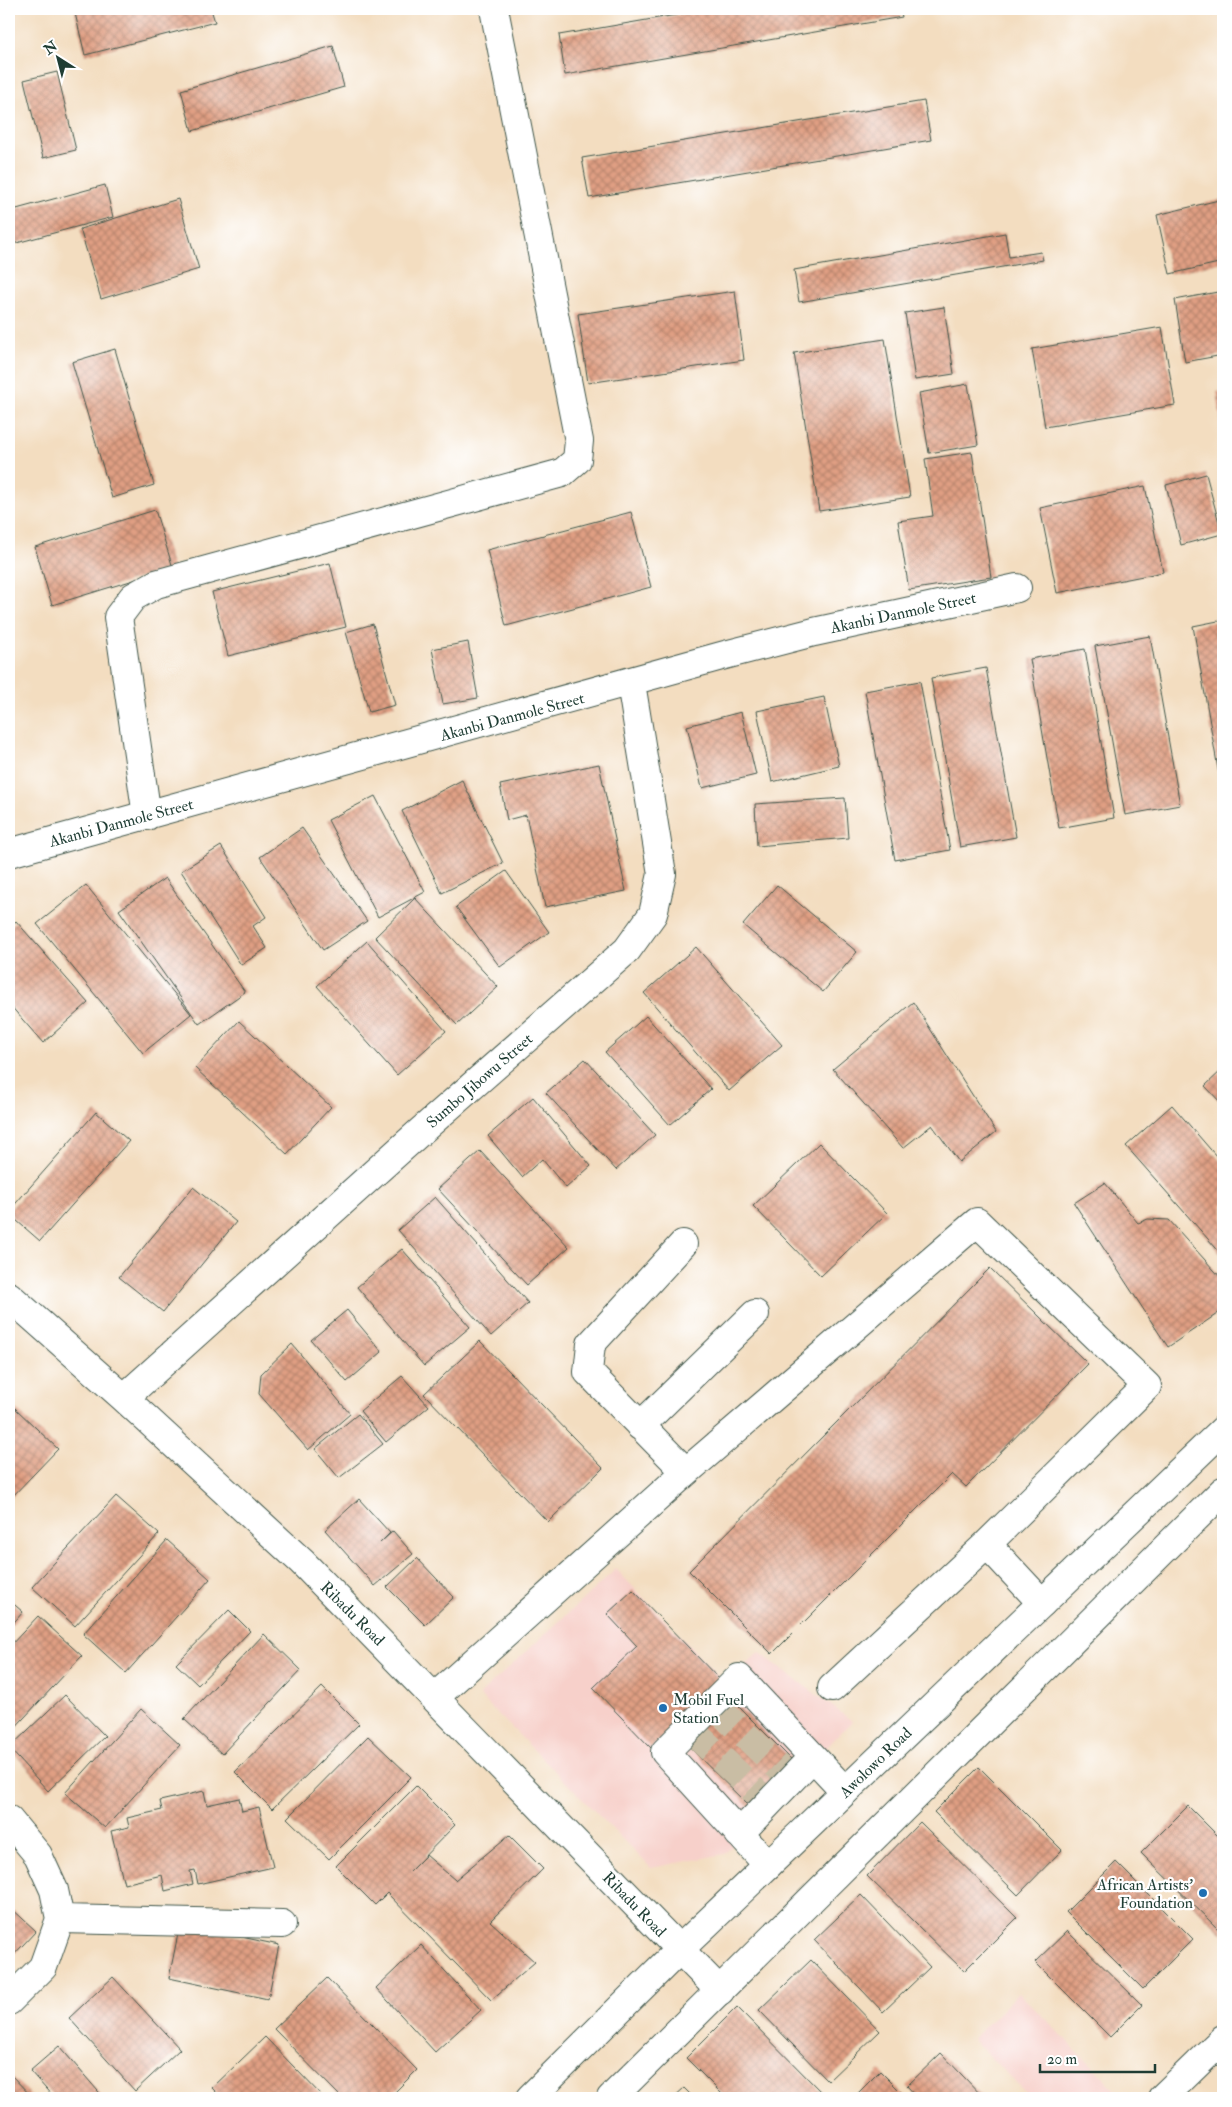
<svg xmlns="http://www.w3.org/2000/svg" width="1232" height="2107" viewBox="0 0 1232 2107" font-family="'IM FELL Double Pica',serif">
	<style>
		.built { fill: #f7d0ca }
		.building { fill: url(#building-cross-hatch) }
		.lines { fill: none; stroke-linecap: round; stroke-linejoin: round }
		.minor-tunnel { stroke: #c9bda4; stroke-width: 28; stroke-dasharray: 28 14; stroke-linecap: butt }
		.minor-casing { stroke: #3f5549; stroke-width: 30 }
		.major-casing { stroke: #3f5549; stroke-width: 30 }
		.minor { stroke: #fff; stroke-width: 28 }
		.major { stroke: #fff; stroke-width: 28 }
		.poi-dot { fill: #1f6fb2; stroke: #fff; stroke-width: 2 }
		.labels { text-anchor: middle; stroke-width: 4.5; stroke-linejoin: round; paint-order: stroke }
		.street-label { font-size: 16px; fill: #1f3d34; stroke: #fff }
		.poi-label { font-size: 16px; fill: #1f3d34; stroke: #fff; text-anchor: start }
	</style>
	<defs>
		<pattern id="building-cross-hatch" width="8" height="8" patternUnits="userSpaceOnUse" patternTransform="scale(1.25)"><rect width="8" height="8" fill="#e09f83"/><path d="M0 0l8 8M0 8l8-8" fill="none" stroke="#b5836c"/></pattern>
	</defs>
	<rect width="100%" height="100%" fill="#fff"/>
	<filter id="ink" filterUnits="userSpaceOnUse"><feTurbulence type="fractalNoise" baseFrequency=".02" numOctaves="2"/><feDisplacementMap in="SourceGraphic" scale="10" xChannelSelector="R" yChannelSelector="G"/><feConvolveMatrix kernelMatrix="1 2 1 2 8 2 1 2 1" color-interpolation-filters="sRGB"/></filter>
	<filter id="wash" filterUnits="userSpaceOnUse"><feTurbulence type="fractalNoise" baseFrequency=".0096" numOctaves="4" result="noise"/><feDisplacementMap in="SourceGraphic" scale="20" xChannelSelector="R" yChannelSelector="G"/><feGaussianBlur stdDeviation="1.12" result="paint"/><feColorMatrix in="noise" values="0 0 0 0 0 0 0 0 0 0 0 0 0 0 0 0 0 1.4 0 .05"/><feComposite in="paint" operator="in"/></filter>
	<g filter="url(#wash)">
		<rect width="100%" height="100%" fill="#f3ddc0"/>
		<path class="built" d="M 616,1569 L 726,1684 L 759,1652 L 852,1721 L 724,1854 L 651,1868 L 479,1695 Z
			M 1019,1993 L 1124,2098 L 1031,2098 L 972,2039 Z"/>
		<g id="blocks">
			<path class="building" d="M 74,9 L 211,9 L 215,22 L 85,55 Z
				M 711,9 L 900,9 L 902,17 L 565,75 L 559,35 Z
				M 333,46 L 344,87 L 192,131 L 181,90 Z
				M 57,72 L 76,150 L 43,158 L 24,80 Z
				M 924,101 L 931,140 L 589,198 L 582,158 Z
				M 105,185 L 113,217 L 9,245 L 9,211 Z
				M 178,199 L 199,269 L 101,299 L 80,229 Z
				M 1223,199 L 1223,262 L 1170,274 L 1157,215 Z
				M 1005,233 L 1009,257 L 1041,252 L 1043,260 L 799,302 L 794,270 Z
				M 735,291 L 744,360 L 588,383 L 578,314 Z
				M 1223,291 L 1223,355 L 1185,362 L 1175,300 Z
				M 944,307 L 954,374 L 915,380 L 905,313 Z
				M 1162,327 L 1175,405 L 1045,427 L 1032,349 Z
				M 885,339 L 910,497 L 819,511 L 794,353 Z
				M 115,349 L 154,485 L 112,498 L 72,362 Z
				M 968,384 L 978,445 L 929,453 L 919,393 Z
				M 1223,391 L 1223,431 L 1222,431 L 1217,392 Z
				M 972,452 L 991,577 L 909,590 L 898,521 L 933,516 L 925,459 Z
				M 1206,474 L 1222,534 L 1181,545 L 1166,485 Z
				M 1145,486 L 1163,572 L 1057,593 L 1040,508 Z
				M 155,510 L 173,568 L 52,605 L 35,547 Z
				M 631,512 L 651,587 L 506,626 L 487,550 Z
				M 330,563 L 346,627 L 228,656 L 212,592 Z
				M 1223,620 L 1223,792 L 1222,792 L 1193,626 Z
				M 373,624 L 395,705 L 369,712 L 346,632 Z
				M 1150,636 L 1180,805 L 1125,815 L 1095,646 Z
				M 468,642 L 478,698 L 443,704 L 432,649 Z
				M 1085,649 L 1114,818 L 1059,828 L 1030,659 Z
				M 986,668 L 1016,837 L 960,847 L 931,678 Z
				M 920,681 L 950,850 L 895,860 L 865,691 Z
				M 824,697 L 839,766 L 772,782 L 757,711 Z
				M 741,712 L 756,775 L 702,788 L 687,726 Z
				M 599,764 L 626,891 L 545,907 L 526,815 L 507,820 L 500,785 Z
				M 462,780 L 503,863 L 442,893 L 402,811 Z
				M 375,796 L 425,892 L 378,917 L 328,820 Z
				M 845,798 L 848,838 L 757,846 L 755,804 Z
				M 302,828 L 367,921 L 323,950 L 260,857 Z
				M 221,846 L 266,917 L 253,926 L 267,948 L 241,965 L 181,871 Z
				M 506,871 L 549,932 L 500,967 L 456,907 Z
				M 165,878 L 245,992 L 199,1024 L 119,910 Z
				M 86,885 L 191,1014 L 143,1053 L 37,924 Z
				M 777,885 L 857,952 L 823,992 L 743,925 Z
				M 415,898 L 498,987 L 457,1025 L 375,937 Z
				M 16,921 L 88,1003 L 43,1043 L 9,1004 L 9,928 Z
				M 367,941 L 446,1031 L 397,1075 L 317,986 Z
				M 696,947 L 782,1045 L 729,1091 L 644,993 Z
				M 913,1002 L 996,1132 L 959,1162 L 932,1125 L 903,1148 L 833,1069 Z
				M 646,1016 L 711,1089 L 670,1125 L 605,1052 Z
				M 239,1021 L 331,1107 L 287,1154 L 195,1068 Z
				M 585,1059 L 655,1135 L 616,1170 L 546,1093 Z
				M 1223,1069 L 1223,1105 L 1205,1086 Z
				M 533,1097 L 591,1166 L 566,1188 L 542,1159 L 522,1177 L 488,1136 Z
				M 1172,1105 L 1223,1164 L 1223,1256 L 1126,1146 Z
				M 96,1112 L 129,1141 L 40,1241 L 9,1214 L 9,1211 Z
				M 819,1143 L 887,1213 L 821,1276 L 753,1206 Z
				M 480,1151 L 569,1247 L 527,1285 L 438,1189 Z
				M 1105,1183 L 1138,1223 L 1148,1219 L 1169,1220 L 1223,1280 L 1223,1310 L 1168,1347 L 1074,1203 Z
				M 193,1187 L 236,1222 L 163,1312 L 119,1277 Z
				M 435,1197 L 528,1303 L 491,1336 L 398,1230 Z
				M 402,1249 L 470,1327 L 424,1366 L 357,1287 Z
				M 990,1268 L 1088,1364 L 966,1487 L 952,1474 L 772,1654 L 689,1571 Z
				M 347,1310 L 382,1352 L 347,1382 L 311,1340 Z
				M 480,1341 L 603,1468 L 548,1522 L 424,1394 Z
				M 292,1344 L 350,1414 L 308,1450 L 259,1394 L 261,1374 Z
				M 402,1376 L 429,1406 L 386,1442 L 360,1411 Z
				M 15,1408 L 58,1449 L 9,1500 L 9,1414 Z
				M 358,1414 L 383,1444 L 339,1478 L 315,1449 Z
				M 116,1496 L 159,1534 L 75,1626 L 32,1587 Z
				M 359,1499 L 390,1533 L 380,1543 L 393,1531 L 413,1554 L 375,1586 L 325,1530 Z
				M 167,1540 L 210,1579 L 126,1673 L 83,1634 Z
				M 417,1558 L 454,1597 L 425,1625 L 387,1587 Z
				M 633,1590 L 721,1681 L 651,1748 L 593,1688 L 637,1646 L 607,1614 Z
				M 9,1600 L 23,1612 L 9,1628 Z
				M 229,1610 L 250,1631 L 198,1685 L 176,1664 Z
				M 38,1616 L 82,1656 L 9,1734 L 9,1647 Z
				M 264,1634 L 301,1670 L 222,1754 L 184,1719 Z
				M 322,1687 L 359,1724 L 272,1809 L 235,1772 Z
				M 65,1695 L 105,1736 L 48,1791 L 9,1748 Z
				M 727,1695 L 797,1765 L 753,1810 L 682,1740 Z
				M 141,1709 L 180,1745 L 105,1828 L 65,1793 Z
				M 368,1736 L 411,1777 L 329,1859 L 287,1818 Z
				M 979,1767 L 1062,1850 L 1018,1895 L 934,1812 Z
				M 416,1786 L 455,1825 L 410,1871 L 426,1855 L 455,1880 L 509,1835 L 543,1869 L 490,1921 L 535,1962 L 491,2000 L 387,1893 L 375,1905 L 336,1866 Z
				M 204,1791 L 207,1805 L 239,1798 L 242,1811 L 259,1807 L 273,1867 L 198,1884 L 195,1870 L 190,1871 L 193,1884 L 165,1891 L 162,1875 L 124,1884 L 111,1831 L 129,1827 L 127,1818 L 162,1810 L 160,1801 Z
				M 1188,1806 L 1223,1841 L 1223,1934 L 1141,1853 Z
				M 920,1822 L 1017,1918 L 964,1971 L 867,1876 Z
				M 1116,1862 L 1193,1939 L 1143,1989 L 1066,1912 Z
				M 861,1895 L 930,1967 L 883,2012 L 814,1940 Z
				M 9,1906 L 36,1931 L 9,1960 Z
				M 180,1924 L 279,1945 L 268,1999 L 169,1978 Z
				M 1067,1931 L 1142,2005 L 1110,2037 L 1035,1962 Z
				M 421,1945 L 481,2010 L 435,2052 L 376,1988 Z
				M 811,1960 L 880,2031 L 828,2081 L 759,2010 Z
				M 113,1977 L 180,2049 L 135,2091 L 69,2018 Z
				M 327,1978 L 417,2070 L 389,2098 L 342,2098 L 274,2029 Z
				M 737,2007 L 827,2098 L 726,2098 L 686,2058 Z
				M 265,2037 L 324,2098 L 222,2098 L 212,2088 Z
				M 59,2046 L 104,2098 L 54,2098 L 30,2071 Z
				M 941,2053 L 984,2098 L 918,2098 L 907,2086 Z
				M 880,2071 L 907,2098 L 853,2098 Z
				M 9,2073 L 33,2098 L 9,2098 Z
				M 684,2088 L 694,2098 L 673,2098 Z"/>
		</g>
	</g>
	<g filter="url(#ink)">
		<use href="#blocks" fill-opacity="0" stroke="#3f5549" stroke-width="1"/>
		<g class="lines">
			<path class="minor-tunnel" d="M 715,1706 L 787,1775
				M 691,1730 L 763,1799"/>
			<defs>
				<path id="minor" d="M 147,816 L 118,617 L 133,597 L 156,584 L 562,473 L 577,460 L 579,441 L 494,9
					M 9,853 L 725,655 L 814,632 L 1017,588
					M 683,1244 L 591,1344 L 588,1372 L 686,1472
					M 9,1296 L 124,1398 L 302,1562 L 720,1991
					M 124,1398 L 421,1131 L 627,950 L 653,914 L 662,874 L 631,683
					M 640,1426 L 755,1314
					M 832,1688 L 987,1544
					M 435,1697 L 686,1472 L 977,1222 L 1147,1386 L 987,1544 L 1042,1603
					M 9,1820 L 38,1855 L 54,1890 L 60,1919 L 43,1967 L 9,2001
					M 739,1834 L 813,1757
					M 768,1865 L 665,1752 L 739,1678 L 845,1791
					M 60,1919 L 282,1924
					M 1162,2098 L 1223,2039"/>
				<path id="major" d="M 530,2098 L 679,1950 L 1223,1430
					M 611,2098 L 1223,1491"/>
			</defs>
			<use href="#minor" class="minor-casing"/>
			<use href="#major" class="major-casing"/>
			<use href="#minor" class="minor"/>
			<use href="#major" class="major"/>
		</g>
	</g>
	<g class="poi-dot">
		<circle cx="663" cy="1708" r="5"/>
		<circle cx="1203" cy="1893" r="5"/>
	</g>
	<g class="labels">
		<g class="street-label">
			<text transform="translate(903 612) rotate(-12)" y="6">Akanbi Danmole Street</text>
			<text transform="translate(512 716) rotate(-15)" y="6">Akanbi Danmole Street</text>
			<text transform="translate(121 822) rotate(-15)" y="6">Akanbi Danmole Street</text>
			<text transform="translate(479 1080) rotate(-41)" y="6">Sumbo Jibowu Street</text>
			<text transform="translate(353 1613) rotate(45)" y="6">Ribadu Road</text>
			<text transform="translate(875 1762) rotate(-44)" y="6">Awolowo Road</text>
			<text transform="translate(635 1904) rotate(46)" y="6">Ribadu Road</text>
		</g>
		<g class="poi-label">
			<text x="673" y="1705">Mobil Fuel<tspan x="673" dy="18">Station</tspan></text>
			<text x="1193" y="1890" text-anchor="end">African Artists'<tspan x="1193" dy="18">Foundation</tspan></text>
		</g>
	</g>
	<rect width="1232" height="2107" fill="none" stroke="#fff" stroke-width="30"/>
	<g transform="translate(58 58) rotate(324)" stroke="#ffffff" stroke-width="4" paint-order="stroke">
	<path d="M0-4L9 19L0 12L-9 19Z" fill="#1f3d34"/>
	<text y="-8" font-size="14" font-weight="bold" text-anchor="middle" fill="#1f3d34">N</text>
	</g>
	<path d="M1040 2064v8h115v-8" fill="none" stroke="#1f3d34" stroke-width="2.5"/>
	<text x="1047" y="2064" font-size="15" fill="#1f3d34" stroke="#ffffff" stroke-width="4" paint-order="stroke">20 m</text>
</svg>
